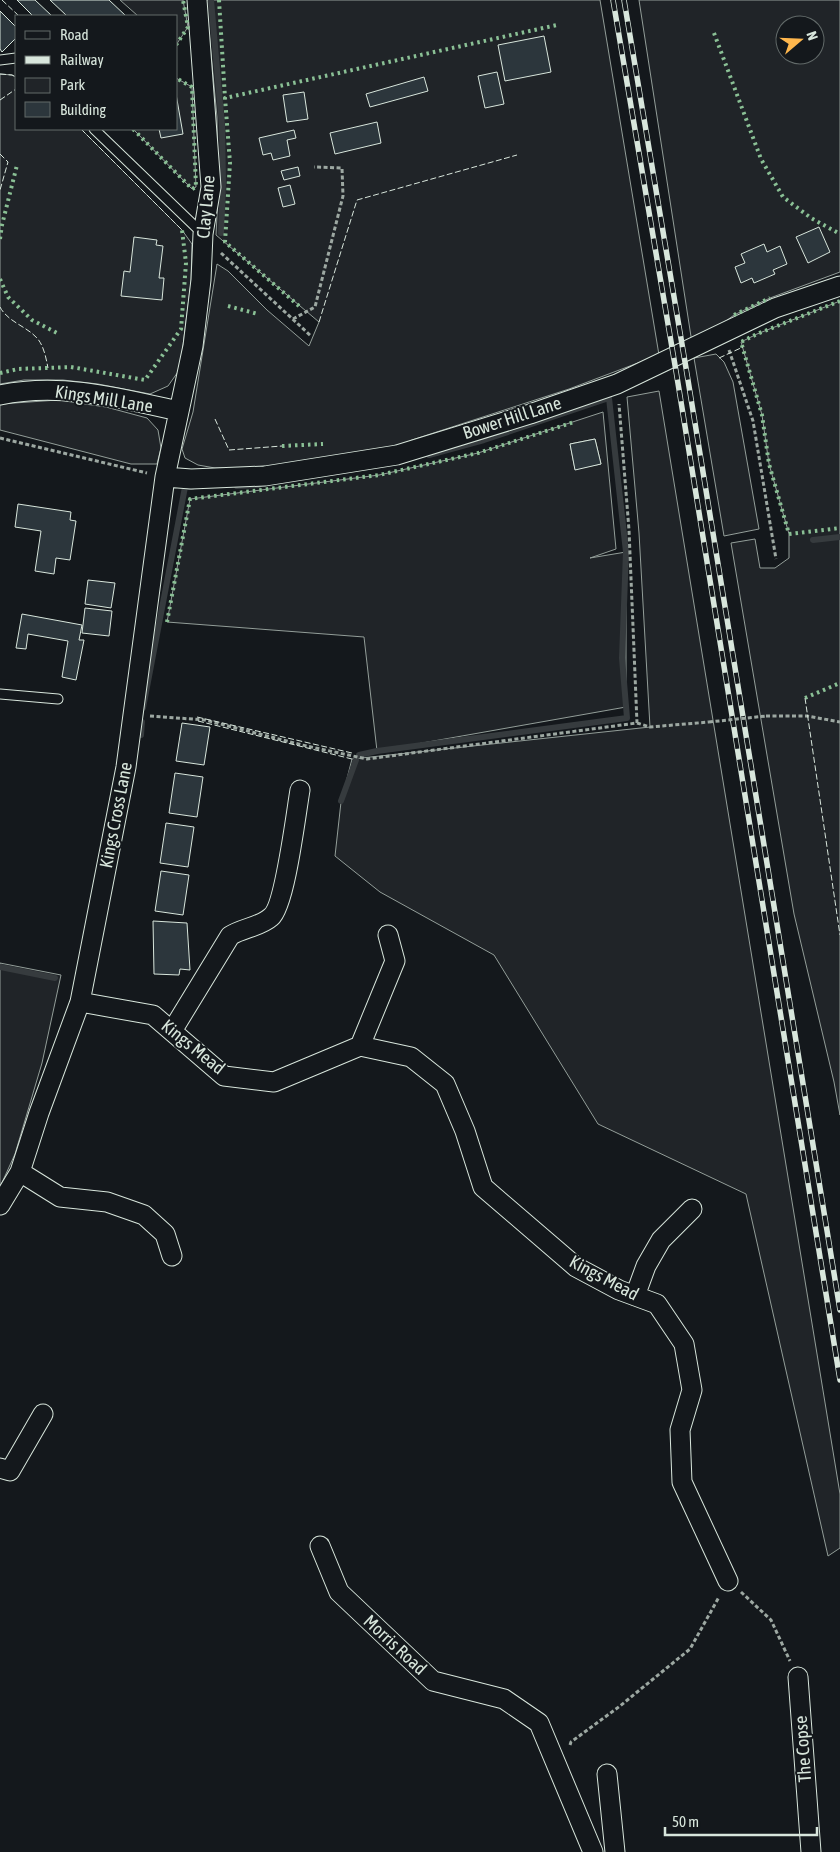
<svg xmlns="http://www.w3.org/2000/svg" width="840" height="1852" viewBox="0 0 840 1852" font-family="'Asap Condensed',sans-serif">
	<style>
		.green { fill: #202428; stroke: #939e99; fill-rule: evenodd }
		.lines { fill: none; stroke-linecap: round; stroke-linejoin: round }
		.stream { stroke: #363b3e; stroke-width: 6 }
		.building { fill: #2c363c; stroke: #d8e6dc }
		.service-casing { stroke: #d8e6dc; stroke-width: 11 }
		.minor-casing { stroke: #d8e6dc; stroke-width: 21 }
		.path { stroke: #9da8a2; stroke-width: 3; stroke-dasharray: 4 2.5; stroke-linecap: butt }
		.service { stroke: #14181c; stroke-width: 9 }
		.minor { stroke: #14181c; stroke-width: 19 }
		.rail-casing { stroke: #d8e6dc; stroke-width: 5.5 }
		.rail { stroke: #14181c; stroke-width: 4; stroke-dasharray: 11; stroke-linecap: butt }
		.path-bridge { stroke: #9da8a2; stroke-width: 3; stroke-dasharray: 4 2.5; stroke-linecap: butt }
		.hedge { stroke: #8ac095; stroke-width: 4; stroke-dasharray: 2.5 4; stroke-linecap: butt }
		.fence { stroke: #d8e6dc; stroke-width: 1; stroke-dasharray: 6 2.5; stroke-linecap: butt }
		.labels { text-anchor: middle; stroke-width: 4; stroke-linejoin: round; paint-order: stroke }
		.street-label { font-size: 18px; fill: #d8e6dc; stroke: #14181c }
	</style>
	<rect width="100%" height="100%" fill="#14181c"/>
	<path class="green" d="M 120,0 L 183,0 L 188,27 L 176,45 L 176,16 L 138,16 Z
		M 206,0 L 600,0 L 659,355 L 569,389 L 412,440 L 396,448 L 264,468 L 215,468 L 198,465 L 185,458 L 182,449 L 193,412 L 217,264 L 228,271 L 267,310 L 309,346 L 319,322 L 216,235 L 218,195 L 217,117 Z
		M 639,0 L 840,0 L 840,272 L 770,298 L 734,315 L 714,330 L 692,343 ZM 785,25 L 815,25 L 815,55 L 785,55 Z
		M 0,74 L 12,75 L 16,77 L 16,129 L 81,129 L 182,230 L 192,244 L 191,282 L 180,369 L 168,386 L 150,394 L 98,384 L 63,380 L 24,380 L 0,384 Z
		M 176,78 L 192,87 L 196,187 L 192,189 L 133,129 L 176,129 Z
		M 840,301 L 840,1115 L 834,1082 L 794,914 L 731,543 L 755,539 L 760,568 L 775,568 L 789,558 L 789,534 L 769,464 L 762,415 L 741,342 L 757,334 Z
		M 716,354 L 724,362 L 733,382 L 759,529 L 724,536 L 694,358 Z
		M 659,391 L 840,1494 L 840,1548 L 828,1556 L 746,1194 L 598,1124 L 494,955 L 380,892 L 335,856 L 341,802 L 352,759 L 650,727 L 639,533 L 627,397 Z
		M 58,400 L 106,407 L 147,418 L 158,430 L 161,448 L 157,464 L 131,464 L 0,430 L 0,404 Z
		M 603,412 L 616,549 L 590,558 L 626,552 L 626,707 L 377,751 L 364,637 L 167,622 L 190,499 L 379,475 L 478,453 ZM 595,439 L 601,464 L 575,469 L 570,444 Z
		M 0,963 L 61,975 L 42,1063 L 15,1154 L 0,1187 Z"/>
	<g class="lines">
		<path class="stream" d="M 211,0 L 222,126 L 223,183 L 221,233
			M 237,486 L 259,485
			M 813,540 L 840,537
			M 143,708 L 185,487 L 192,487
			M 141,735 L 142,722
			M 359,755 L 377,751 L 627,718 L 622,658 L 626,552 L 609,398 L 484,440 L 429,455
			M 341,801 L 356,760
			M 0,967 L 55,978"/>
	</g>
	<path class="building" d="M 17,0 L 35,0 L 52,16 L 33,16 Z
		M 50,0 L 109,0 L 126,16 L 67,16 Z
		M 0,11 L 16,27 L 16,38 L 2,52 L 0,49 Z
		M 544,36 L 551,72 L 505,81 L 498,45 Z
		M 497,72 L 504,104 L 485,108 L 478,76 Z
		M 424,77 L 428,91 L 370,107 L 366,94 Z
		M 304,92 L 308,119 L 287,122 L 283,95 Z
		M 176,94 L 183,134 L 161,138 L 159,129 L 176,129 Z
		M 377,122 L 381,143 L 335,154 L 330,133 Z
		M 294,130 L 296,138 L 287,140 L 290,156 L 273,160 L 271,153 L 263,155 L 259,138 Z
		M 298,167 L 300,176 L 284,180 L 281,171 Z
		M 290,185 L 295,204 L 283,207 L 278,188 Z
		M 819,227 L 830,252 L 808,263 L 796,237 Z
		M 134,237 L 157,240 L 156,245 L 163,246 L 159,278 L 164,278 L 162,300 L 121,296 L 124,271 L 130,272 Z
		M 764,244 L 767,252 L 780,246 L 787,264 L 773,270 L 775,274 L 754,283 L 752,278 L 741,283 L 735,267 L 745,263 L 741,254 Z
		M 595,439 L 601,464 L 575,470 L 570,444 Z
		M 18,504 L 71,512 L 70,520 L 76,521 L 70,560 L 56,558 L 54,574 L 35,571 L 41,531 L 15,527 Z
		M 88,580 L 115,583 L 111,608 L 85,604 Z
		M 85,608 L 112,611 L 109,636 L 82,633 Z
		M 22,614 L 82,625 L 79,640 L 84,640 L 76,680 L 62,677 L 68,641 L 28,634 L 26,649 L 16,648 Z
		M 182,723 L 210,727 L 204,765 L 176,761 Z
		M 175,773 L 203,777 L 197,817 L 169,813 Z
		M 166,823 L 194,827 L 188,867 L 160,863 Z
		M 161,871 L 189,875 L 183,915 L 155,911 Z
		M 153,921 L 187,923 L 190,970 L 180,969 L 179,975 L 154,974 Z"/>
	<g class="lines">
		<defs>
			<path id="service" d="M 0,60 L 16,58
				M 94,129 L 203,234
				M 0,694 L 58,699"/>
			<path id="minor" d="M 0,395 C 60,382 120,398 178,411
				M 165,477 L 191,479 L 265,476 L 397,455 L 530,414 L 617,384 L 775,308 L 840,286
				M 80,1002 L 153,1015 L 224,1076 L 274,1082 L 360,1046 L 411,1057 L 445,1084 L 465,1131 L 483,1187 L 576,1267 L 619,1290 L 657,1304 L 684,1344 L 692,1390 L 680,1430 L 682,1482 L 728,1581
				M 172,1031 L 230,936 C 242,928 260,927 271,917 C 285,906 296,813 300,790
				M 360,1046 L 395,961 L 388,935
				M 20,1172 L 60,1197 L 107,1202 L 144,1215 L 165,1234 L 172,1256
				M 0,1205 L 20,1172 L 39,1113 L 80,1002 L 126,767 L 165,477 L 193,346 L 201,280 L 203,234 L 211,187 L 197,0
				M 635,1296 L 646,1266 L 661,1240 L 692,1209
				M 0,1468 L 10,1471 L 43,1414
				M 320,1546 L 339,1592 L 433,1681 L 504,1699 L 539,1723 L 593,1852
				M 798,1677 L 811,1852
				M 607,1774 L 615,1852"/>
		</defs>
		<use href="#service" class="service-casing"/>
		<use href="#minor" class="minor-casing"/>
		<path class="path" d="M 221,253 L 311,336
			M 293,319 L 315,307 L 343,196 L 342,168 L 314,167
			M 729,350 L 753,421 L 776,559
			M 0,438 L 147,473
			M 150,716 L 205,720 L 302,745 L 367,759 L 637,723 L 629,530 L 619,404
			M 766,716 L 807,716 L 840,722
			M 637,723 L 650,727 L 709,722
			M 741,1592 L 771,1620 L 790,1661
			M 570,1745 L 571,1742 L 620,1706 L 690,1649 L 719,1597"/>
		<use href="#service" class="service"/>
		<use href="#minor" class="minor"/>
		<defs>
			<path id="rail" d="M 613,0 L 676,371 L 840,1380
				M 624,0 L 686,368 L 840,1310"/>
		</defs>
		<use href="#rail" class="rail-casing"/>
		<use href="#rail" class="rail"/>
		<path class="path-bridge" d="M 709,722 L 766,716"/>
		<path class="hedge" d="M 219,0 L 225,98
			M 714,33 L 761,159 L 783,197 L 811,218 L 840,234
			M 176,45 L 188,27 L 183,0
			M 133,129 L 192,189 L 196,187 L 192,87 L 176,78
			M 0,239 L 2,225 L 17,165
			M 0,279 L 8,297 L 32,320 L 59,334
			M 840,301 L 757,334 L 741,342 L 762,415 L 769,464 L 789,534 L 840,528
			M 228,306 L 258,314
			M 299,306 L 225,242 L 230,163 L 225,98 L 557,25
			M 734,315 L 770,298
			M 0,373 L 18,369 L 71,367 L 145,380 L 181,329 L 186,263 L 182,230
			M 282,446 L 323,444
			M 167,622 L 190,499 L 379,475 L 478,453 L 574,422
			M 805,698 L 840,683"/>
		<path class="fence" d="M 2,0 L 19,16
			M 0,74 L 12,75 L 16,77
			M 0,100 L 16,89
			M 81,129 L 182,230
			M 0,154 L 8,162 L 0,190
			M 0,307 C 8,322 26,326 37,338 C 44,346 46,358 48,368
			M 319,322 L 357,200 L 517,155
			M 719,358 L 743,347
			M 215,419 L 229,450 L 282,446
			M 805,698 L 840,935
			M 197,717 L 352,753
			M 198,721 L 352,759"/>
	</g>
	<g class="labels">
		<g class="street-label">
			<text transform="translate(206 207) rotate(-85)" y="6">Clay Lane</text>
			<text transform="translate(104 399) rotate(9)" y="6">Kings Mill Lane</text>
			<text transform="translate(512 418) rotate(-18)" y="6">Bower Hill Lane</text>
			<text transform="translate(116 815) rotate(-79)" y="6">Kings Cross Lane</text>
			<text transform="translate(193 1047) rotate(39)" y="6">Kings Mead</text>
			<text transform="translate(604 1278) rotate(28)" y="6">Kings Mead</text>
			<text transform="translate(395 1645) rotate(43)" y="6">Morris Road</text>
			<text transform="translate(803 1749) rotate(-94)" y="6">The Copse</text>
		</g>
	</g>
	<rect x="15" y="15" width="162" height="115" fill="#14181c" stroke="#626a69"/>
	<rect x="25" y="31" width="25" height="8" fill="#14181c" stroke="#626a69"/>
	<text x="60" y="40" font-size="15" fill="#d8e6dc">Road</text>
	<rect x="25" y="56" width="25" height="8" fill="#d8e6dc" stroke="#626a69"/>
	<text x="60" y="65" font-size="15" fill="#d8e6dc">Railway</text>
	<rect x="25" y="78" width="25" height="15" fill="#202428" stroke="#626a69"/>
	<text x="60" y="90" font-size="15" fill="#d8e6dc">Park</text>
	<rect x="25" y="102" width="25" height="15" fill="#2c363c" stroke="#626a69"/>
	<text x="60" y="115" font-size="15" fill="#d8e6dc">Building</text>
	<g transform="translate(800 40) rotate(71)"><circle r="24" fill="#14181c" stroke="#626a69"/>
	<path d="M0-4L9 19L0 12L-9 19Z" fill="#ffb74d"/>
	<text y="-8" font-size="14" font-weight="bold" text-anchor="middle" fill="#d8e6dc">N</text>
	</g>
	<path d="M665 1827v8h152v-8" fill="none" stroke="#d8e6dc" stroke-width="2.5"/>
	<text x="672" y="1827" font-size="15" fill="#d8e6dc" stroke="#14181c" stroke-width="4" paint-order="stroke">50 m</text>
</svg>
